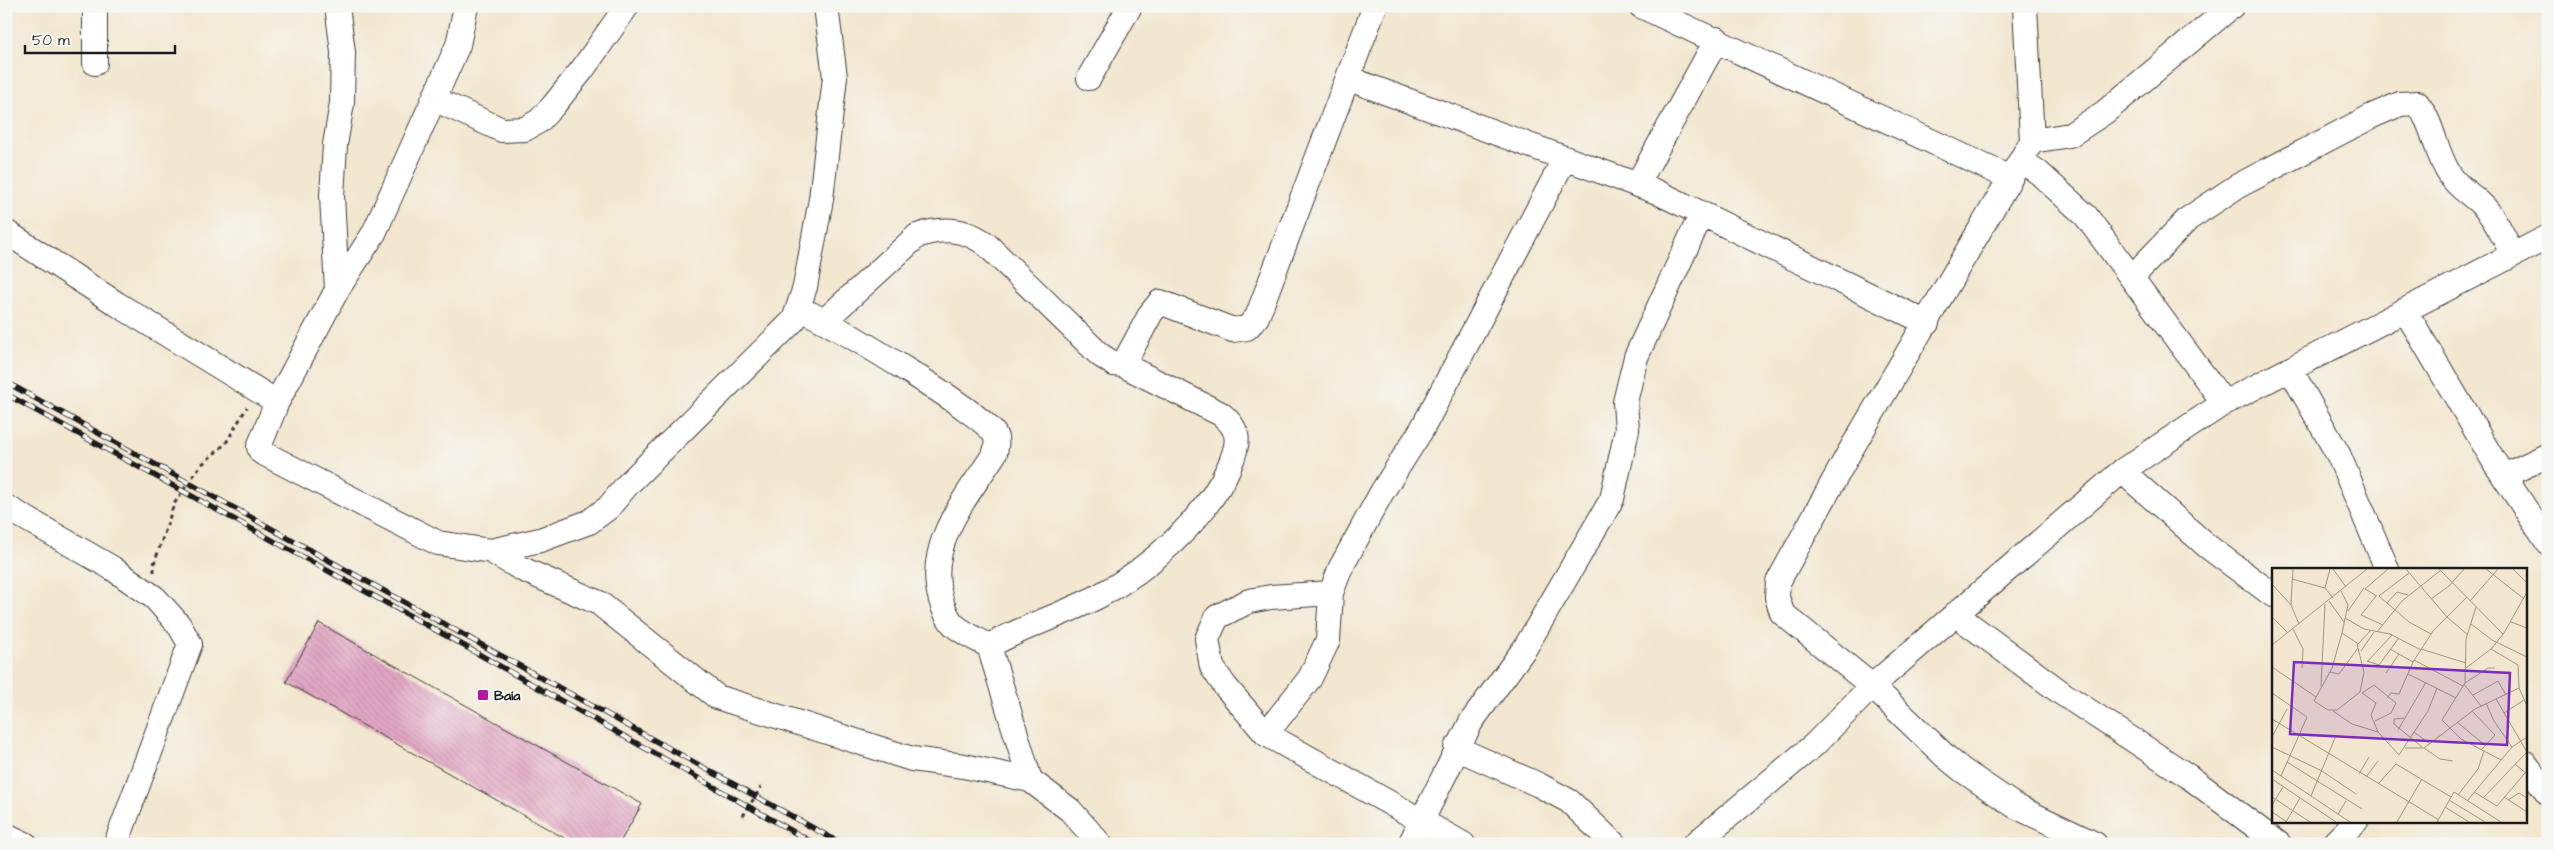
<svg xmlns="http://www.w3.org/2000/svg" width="2554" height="850" viewBox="0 0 2554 850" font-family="'Architects Daughter',sans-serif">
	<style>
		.building { fill: url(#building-back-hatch) }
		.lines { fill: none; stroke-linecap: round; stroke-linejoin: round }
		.street-casing { stroke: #3c3a37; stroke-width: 26 }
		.path { stroke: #3c3a37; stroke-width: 3; stroke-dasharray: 4 4; stroke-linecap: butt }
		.street { stroke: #fff; stroke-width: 24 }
		.rail-casing { stroke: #1c1c1c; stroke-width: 5.5 }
		.rail { stroke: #f6f6f2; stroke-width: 4; stroke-dasharray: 11; stroke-linecap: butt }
		.poi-dot { fill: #b5179e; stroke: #f6f6f2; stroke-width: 2 }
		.labels { text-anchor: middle; stroke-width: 4; stroke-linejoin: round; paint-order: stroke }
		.poi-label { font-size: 14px; font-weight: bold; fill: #1c1c1c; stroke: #f6f6f2; text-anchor: start }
		.inset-road { fill: none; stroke: #9c9587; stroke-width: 1 }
		.view { fill: #7b2cbf; fill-opacity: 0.15; stroke: #7b2cbf; stroke-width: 2.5 }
		.inset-edge { fill: none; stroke: #1c1c1c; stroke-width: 2.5 }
	</style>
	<defs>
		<pattern id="building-back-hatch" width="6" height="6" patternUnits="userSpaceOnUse" patternTransform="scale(1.25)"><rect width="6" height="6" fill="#e1a6c3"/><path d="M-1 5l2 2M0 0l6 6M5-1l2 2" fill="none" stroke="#c08ea7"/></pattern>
	</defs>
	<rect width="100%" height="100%" fill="#f6f6f2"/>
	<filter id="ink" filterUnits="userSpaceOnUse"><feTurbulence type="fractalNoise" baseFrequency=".02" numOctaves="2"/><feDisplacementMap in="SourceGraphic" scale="10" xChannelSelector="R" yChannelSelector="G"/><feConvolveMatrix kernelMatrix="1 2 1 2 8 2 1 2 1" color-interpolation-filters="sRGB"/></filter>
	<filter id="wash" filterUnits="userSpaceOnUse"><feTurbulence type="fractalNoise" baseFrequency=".0096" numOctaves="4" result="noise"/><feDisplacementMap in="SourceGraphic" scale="20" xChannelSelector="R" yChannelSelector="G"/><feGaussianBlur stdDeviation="1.12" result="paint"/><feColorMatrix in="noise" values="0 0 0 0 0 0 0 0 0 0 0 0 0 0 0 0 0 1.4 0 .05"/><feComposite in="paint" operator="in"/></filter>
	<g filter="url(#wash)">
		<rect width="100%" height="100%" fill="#f2e6ce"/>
		<g id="blocks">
			<path class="building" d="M 319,623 L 642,804 L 619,844 L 575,844 L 286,682 Z"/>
		</g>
	</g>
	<g filter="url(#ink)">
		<use href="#blocks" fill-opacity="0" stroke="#3c3a37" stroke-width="1"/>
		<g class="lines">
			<defs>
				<path id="street" d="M 337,6 L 343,52 L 342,103 L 335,145 L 332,196 L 337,290
					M 466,6 L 458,45 L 374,233 L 337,290 L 277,402 L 259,447 L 261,452 L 438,543 L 491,551 L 540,540 L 589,522 L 608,508 L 628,484 L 794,320 L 805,287 L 821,199 L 835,77 L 826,6
					M 1641,6 L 2010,178
					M 2025,6 L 2032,141 L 1849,453 L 1778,582 L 1777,597 L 1782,613 L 1872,686 L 1946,757 L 1962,770 L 2015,806 L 2095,844
					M 95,63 L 95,6
					M 1349,76 L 1360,83 L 1657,192 L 1927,323
					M 1089,78 L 1130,6
					M 434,99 L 502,130 L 525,129 L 539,121 L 553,106 L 582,70 L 627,6
					M 2032,141 L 2070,135 L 2105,112 L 2232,6
					M 2021,160 L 2039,173 L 2086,216 L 2224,403
					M 1637,185 L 1717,39
					M 6,232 L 117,304 L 277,402
					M 2132,277 L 2188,219 L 2236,187 L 2372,116 L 2400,104 L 2417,103 C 2434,124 2435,153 2450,175 C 2458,188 2471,194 2481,204 C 2495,217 2504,238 2513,255
					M 2405,310 L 2495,463 L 2548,543
					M 811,314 C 840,329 984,413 995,435 C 998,441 996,448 995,453 C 967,497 924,545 941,600 C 943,608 949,621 955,626 C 965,634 978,640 989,646 L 1030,780
					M 824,321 L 917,236 C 942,227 964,228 986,244 L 1100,355 L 1114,364 L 1123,365 L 1221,414 C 1242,431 1239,444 1229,467 C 1207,518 1148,570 1099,596 C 1063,615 1024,626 989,646
					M 1123,365 L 1151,313 L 1160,302 L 1233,330 L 1247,328 L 1257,317 L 1375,6
					M 2290,369 L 2339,456 L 2387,569
					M 2122,471 L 2207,546 L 2273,595
					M 2504,476 L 2548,455
					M 6,507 L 112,568 L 155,598 L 179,625 L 190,644 L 116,844
					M 491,551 L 522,569 L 599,603 L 717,697 L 912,759 L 964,766 L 1030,780 L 1070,810 L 1100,844
					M 1331,593 L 1271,597 L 1249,601 L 1217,617 L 1207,639 L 1212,667 L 1225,686 L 1266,734 L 1463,844
					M 1955,614 L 2063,694 L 2188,776 L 2279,844
					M 1266,734 L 1310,678 L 1328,640 L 1331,593 L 1340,569 L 1382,492 L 1422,429 L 1565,158
					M 1456,748 L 1539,785 L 1569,801 L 1614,844
					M 2525,763 L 2548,793
					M 6,835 L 25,844
					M 1410,844 L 1471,722 L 1525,648 L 1612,499 L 1627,430 L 1625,402 L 1636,357 L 1701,215
					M 1695,844 L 1814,745 L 1872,686 L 2122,471 L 2224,403 L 2548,237
					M 2333,844 L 2356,821"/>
			</defs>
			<use href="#street" class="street-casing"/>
			<path class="path" d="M 154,572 L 154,564 L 174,504 L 200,466 L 226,443 L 247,407
				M 743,816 L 761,787"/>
			<use href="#street" class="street"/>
			<defs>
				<path id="rail" d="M 6,382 L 842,844
					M 6,394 L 443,634 L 815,844"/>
			</defs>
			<use href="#rail" class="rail-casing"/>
			<use href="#rail" class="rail"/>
		</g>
	</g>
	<rect class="poi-dot" x="477" y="689" width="12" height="12" rx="2.5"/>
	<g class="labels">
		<g class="poi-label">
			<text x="494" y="700">Baía</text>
		</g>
	</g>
	<g transform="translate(2272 568)">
		<rect width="255" height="255" fill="#f2e6ce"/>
		<path class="inset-road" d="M 61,1 L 74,19M 134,1 L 175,49 L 196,67M 167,1 L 231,66M 214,1 L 251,30M 241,1 L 255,15M 20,11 L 53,20 L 61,30M 0,16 L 19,37 L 27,56M 53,20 L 58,1M 69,23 L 76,37 L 70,65 L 60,100 L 42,133 L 56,142 L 65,142 L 88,124 L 92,104 L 86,80M 136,27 L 125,24 L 115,35 L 137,54 L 159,66M 104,28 L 89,47 L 111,57M 105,28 L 93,21 L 116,1M 159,31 L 177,18 L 192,1M 57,33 L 72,54M 198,33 L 226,1M 115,35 L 107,28 L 137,5M 19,37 L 21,1M 204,39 L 194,71 L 193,115 L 170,152 L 189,171 L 229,192M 76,43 L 92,20M 0,49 L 16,65M 73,50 L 92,61 L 118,66 L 149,82M 239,54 L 255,60M 199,56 L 220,72 L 255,89M 21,61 L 31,81 L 30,100M 105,64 L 130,33 L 169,2M 86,76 L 98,63M 0,77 L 95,1M 118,81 L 141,94M 149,81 L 194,95M 219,81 L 246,97 L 247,120 L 255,138M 89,83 L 102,64M 142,92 L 191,118M 95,93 L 107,97 L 126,71M 95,94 L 120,67M 0,99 L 44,129M 194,100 L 219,81 L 232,65 L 255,24M 58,104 L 67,106 L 86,80 L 85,75 L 70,65M 114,105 L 127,86M 136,106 L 184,130M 193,115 L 216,100 L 223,100M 192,116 L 209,138M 49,118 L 53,36M 0,125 L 35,149 L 9,208M 90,125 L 102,117 L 124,135 L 119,145 L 103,153M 90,125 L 104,135 L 99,147 L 106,164M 201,127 L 226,113 L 234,127M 115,130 L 119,125 L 127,126 L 141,94 L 161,63 L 195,29M 224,131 L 255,184M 214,135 L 222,153 L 240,179M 61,143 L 80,156 L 106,164 L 127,187 L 156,143 L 165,120M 200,143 L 223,167 L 209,182M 232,145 L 252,132M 132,150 L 122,151 L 122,156 L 150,179M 0,151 L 167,252M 185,154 L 214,178M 126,162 L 154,114M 142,164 L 158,176M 0,169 L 15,141M 0,179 L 50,203 L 84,226M 133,180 L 152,180 L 203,141 L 247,120M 152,180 L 168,191 L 181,193M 15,194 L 90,241M 243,196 L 255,206M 0,202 L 78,254M 87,206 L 97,189M 94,209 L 106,193M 0,211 L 64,254M 107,215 L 124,196 L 179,229M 202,224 L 225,238 L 253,205M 186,227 L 206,201 L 212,183M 39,228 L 63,170M 0,229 L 38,254M 232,229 L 255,244M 211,230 L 255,184M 177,232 L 213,254M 236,232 L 247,225 L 255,230M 195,233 L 240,179 L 255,169M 0,237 L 11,219M 173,239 L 197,254M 0,244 L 15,254M 66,246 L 74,233M 14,254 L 28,230M 125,254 L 150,211M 165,254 L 182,224 L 229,254"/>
		<path class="view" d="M 22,94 L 238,105 L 235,177 L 18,166 Z"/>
		<rect width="255" height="255" class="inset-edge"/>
	</g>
	<rect width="2554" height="850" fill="none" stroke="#f6f6f2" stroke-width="25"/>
	<path d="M25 45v8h150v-8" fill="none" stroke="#1c1c1c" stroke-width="2.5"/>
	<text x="32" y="45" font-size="15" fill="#1c1c1c" stroke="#f6f6f2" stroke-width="4" paint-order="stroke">50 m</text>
</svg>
